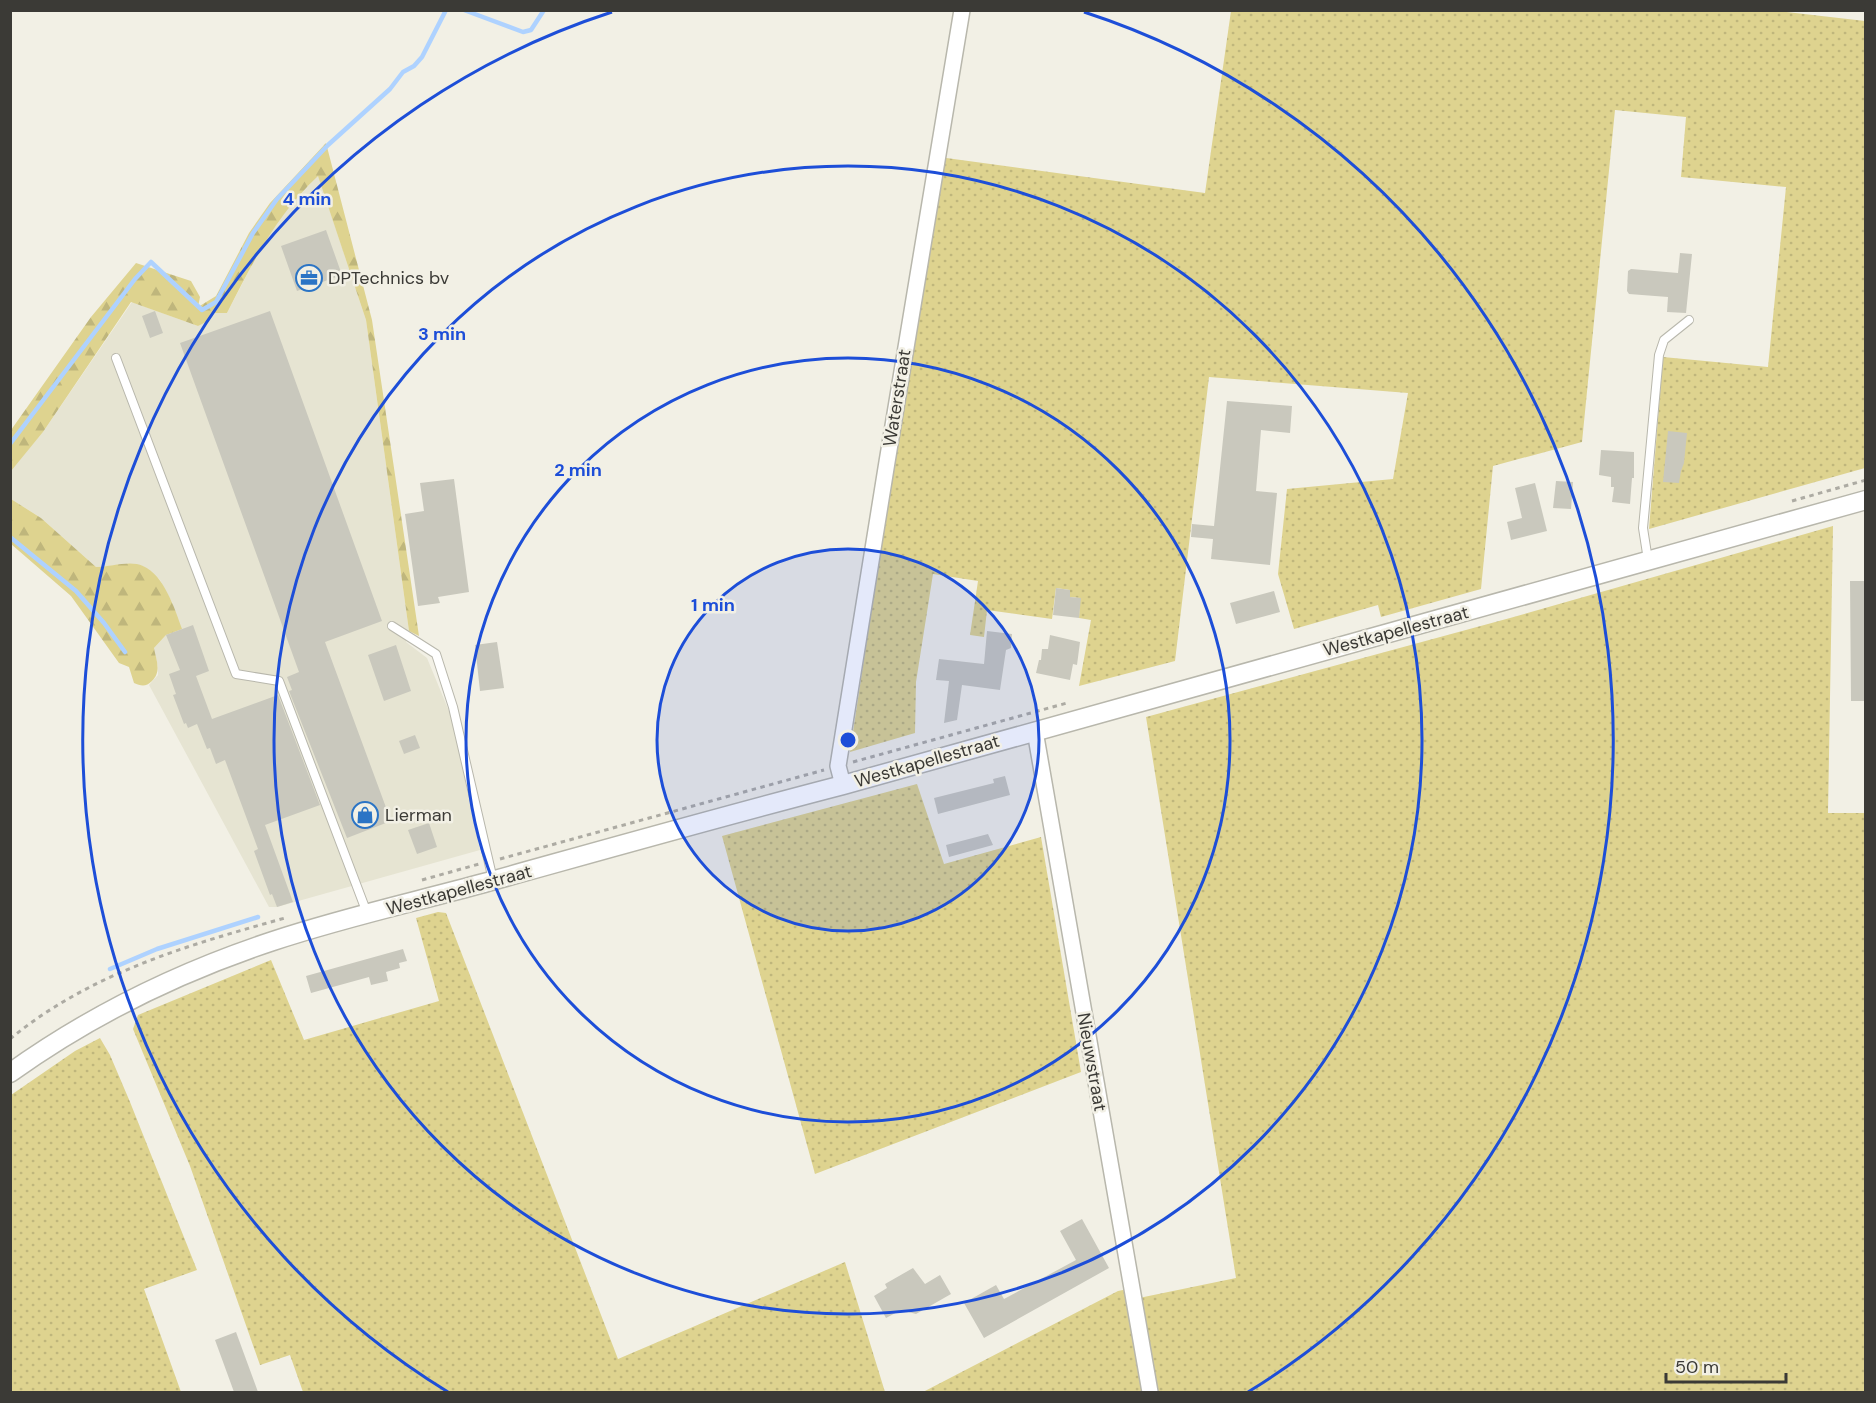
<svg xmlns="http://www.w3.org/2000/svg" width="1876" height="1403" viewBox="0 0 1876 1403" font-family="'DM Sans',sans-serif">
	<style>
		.built { fill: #e6e4d2 }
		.grass { fill: url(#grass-dots) }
		.forest { fill: url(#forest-firs) }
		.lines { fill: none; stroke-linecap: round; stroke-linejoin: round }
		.stream { stroke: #aed2ff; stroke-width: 4.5 }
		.building { fill: #c9c8bd }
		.service-casing { stroke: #b8b7ac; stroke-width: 10 }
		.minor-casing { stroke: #b8b7ac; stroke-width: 18 }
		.tertiary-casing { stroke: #b8b7ac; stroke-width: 21 }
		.path { stroke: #adaba3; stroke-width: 3; stroke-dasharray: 4.5 4.5; stroke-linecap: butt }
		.service { stroke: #fff; stroke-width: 8 }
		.minor { stroke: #fff; stroke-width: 15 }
		.tertiary { stroke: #fff; stroke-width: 18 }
		.ring { fill: none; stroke: #1d4ed8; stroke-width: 3 }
		.labels { text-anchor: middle; stroke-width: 5; stroke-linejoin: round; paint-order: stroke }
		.poi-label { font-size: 18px; fill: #3b3a36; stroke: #f2f0e5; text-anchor: start }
		.street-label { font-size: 18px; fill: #3b3a36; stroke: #f2f0e5 }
		.centre { fill: #1d4ed8; stroke: #f2f0e5; stroke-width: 3 }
		.ring-label { font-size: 18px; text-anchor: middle; font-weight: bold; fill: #1d4ed8; stroke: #f2f0e5; stroke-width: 5; stroke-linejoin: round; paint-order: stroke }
	</style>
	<defs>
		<pattern id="grass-dots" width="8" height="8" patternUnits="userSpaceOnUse" patternTransform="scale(1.5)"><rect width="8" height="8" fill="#ded38f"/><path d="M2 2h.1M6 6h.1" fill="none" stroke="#bfb67c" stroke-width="1.8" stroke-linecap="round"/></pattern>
		<pattern id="forest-firs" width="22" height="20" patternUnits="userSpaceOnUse" patternTransform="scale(1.5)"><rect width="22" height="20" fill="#ded38f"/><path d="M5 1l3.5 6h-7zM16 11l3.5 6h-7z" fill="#bfb67c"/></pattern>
	</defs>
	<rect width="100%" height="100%" fill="#f2f0e5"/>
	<path class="built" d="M 318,175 L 366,320 L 409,631 L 406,642 L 427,658 L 451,716 L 480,850 L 277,907 L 269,907 L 149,685 L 158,675 L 158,667 L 154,648 L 166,635 L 173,604 L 160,580 L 143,566 L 129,564 L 96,567 L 41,518 L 11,499 L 10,471 L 43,432 L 132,302 L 198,326 L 211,313 L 227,313 L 264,242 L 283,214 Z"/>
	<path class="grass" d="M 1770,10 L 1865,21 L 1865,468 L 1649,529 L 1663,357 L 1768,367 L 1786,187 L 1681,177 L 1686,117 L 1615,110 L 1582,442 L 1493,466 L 1481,589 L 1381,617 L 1378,605 L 1294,629 L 1278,574 L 1287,489 L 1393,479 L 1408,393 L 1209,377 L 1175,661 L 1079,686 L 1091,620 L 1079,618 L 1080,598 L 1070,597 L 1070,590 L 1056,588 L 1052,619 L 987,610 L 984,637 L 970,635 L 978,581 L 933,574 L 916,682 L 915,733 L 850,752 L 939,157 L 1205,193 L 1231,11 Z
		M 1833,526 L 1828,813 L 1866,813 L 1865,1392 L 1156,1392 L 1139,1298 L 1236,1278 L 1146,717 L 1510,618 Z
		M 917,784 L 944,864 L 1041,837 L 1081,1072 L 815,1174 L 722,836 Z
		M 438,912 L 446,913 L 618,1359 L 845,1262 L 885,1392 L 303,1392 L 290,1355 L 260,1365 L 190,1166 L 133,1029 L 138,1015 L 271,960 L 304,1040 L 439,1001 L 416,918 Z
		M 100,1038 L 110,1055 L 130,1102 L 197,1270 L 144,1289 L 181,1392 L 11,1392 L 11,1095 L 75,1051 Z
		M 1128,1289 L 1146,1392 L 923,1392 L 1118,1291 Z"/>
	<path class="forest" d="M 326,143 L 372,320 L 419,636 L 409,631 L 366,320 L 318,176 C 275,217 254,260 227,313 L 211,313 L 208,321 L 198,326 L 131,302 L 43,432 L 11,471 L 11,430 L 91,317 L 136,263 L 191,281 L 200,297 L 198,307 L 216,296 L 249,233 L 270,203 Z
		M 11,499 L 41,518 L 96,567 C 111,567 130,560 143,566 C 164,575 175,609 182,629 L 166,635 L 154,648 C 156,660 162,671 152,681 C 146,687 141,686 134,683 L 129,667 L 119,663 L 71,596 L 11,544 Z"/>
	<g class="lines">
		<path class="stream" d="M 464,10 L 523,32 L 531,30 L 544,10
			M 10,444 L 135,279 L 151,262 L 202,310 L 216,302 L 253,233 L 277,199 L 328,145 L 390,89 L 403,72 L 414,66 L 422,57 L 446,10
			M 10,537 L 76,591 L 104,623 L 125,652
			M 110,969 L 157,949 L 258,917"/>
	</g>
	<path class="building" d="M 326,230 L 342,275 L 297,291 L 281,246 Z
		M 1680,253 L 1692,254 L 1686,313 L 1667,312 L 1668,297 L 1629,294 L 1627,291 L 1628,271 L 1631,269 L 1678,273 Z
		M 155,311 L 163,333 L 150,338 L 142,316 Z
		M 270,311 L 382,621 L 325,642 L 391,821 L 347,838 L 289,691 L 292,690 L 287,677 L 299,672 L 180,343 Z
		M 1227,401 L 1292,406 L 1290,433 L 1261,430 L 1256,491 L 1277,493 L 1270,565 L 1211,559 L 1213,539 L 1191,537 L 1192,524 L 1214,526 Z
		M 1668,431 L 1687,433 L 1684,463 L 1681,471 L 1679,483 L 1663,482 Z
		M 1601,450 L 1634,452 L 1634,478 L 1632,478 L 1630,504 L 1612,502 L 1614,487 L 1611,487 L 1611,477 L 1599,475 Z
		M 454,479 L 469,592 L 438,597 L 440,603 L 418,606 L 405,514 L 424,511 L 420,483 Z
		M 1556,481 L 1573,482 L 1571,509 L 1553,508 Z
		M 1535,483 L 1547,531 L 1511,540 L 1507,522 L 1522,518 L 1515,488 Z
		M 1850,581 L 1866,581 L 1866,701 L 1851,701 Z
		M 1056,588 L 1070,590 L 1070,597 L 1081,598 L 1079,618 L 1053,615 Z
		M 1274,591 L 1280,612 L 1236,624 L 1230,603 Z
		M 193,625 L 209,671 L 196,676 L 212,719 L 278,695 L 320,805 L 265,825 L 293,902 L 277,907 L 272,894 L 270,895 L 254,851 L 258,849 L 225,760 L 216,764 L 210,748 L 207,749 L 197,724 L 188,728 L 186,723 L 184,724 L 173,695 L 176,694 L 169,674 L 180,670 L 166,635 Z
		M 987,631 L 1012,634 L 1011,648 L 1006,650 L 1000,690 L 962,685 L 957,720 L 944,723 L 949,681 L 936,680 L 939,659 L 984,664 Z
		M 1050,635 L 1080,642 L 1077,665 L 1073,664 L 1070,680 L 1036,673 L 1039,660 L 1041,660 L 1042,649 L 1048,649 Z
		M 497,642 L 504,688 L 480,691 L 475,645 Z
		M 396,645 L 411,691 L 384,701 L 368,655 Z
		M 415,735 L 420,748 L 404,754 L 399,741 Z
		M 1005,776 L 1010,795 L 938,814 L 934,798 L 994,783 L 993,779 Z
		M 429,823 L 437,847 L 417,854 L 408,830 Z
		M 988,834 L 993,845 L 949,857 L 946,845 Z
		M 403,949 L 407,961 L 399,963 L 400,968 L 386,972 L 388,981 L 371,985 L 369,977 L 311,993 L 306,976 Z
		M 1082,1219 L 1109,1268 L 984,1338 L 964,1303 L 996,1285 L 1004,1299 L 1076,1260 L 1060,1231 Z
		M 913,1268 L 925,1284 L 940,1275 L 951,1294 L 916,1314 L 901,1310 L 886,1318 L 874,1296 L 887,1288 L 885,1284 Z
		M 236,1332 L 258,1392 L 234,1392 L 215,1340 Z"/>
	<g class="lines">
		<defs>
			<path id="service" d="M 116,358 L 236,674 L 279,681 L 367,913
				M 1648,560 L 1643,528 L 1659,355 L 1664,340 L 1689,320
				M 392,626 L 436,654 L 453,707 L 493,880"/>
			<path id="minor" d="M 1035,731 L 1150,1392
				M 843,785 L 838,766 L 887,462 L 962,10"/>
			<path id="tertiary" d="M 10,1073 C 91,1015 179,972 273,941 C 342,918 414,902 484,883 C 603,850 723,816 843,785 L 1866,500"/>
		</defs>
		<use href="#service" class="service-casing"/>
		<use href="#minor" class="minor-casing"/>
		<use href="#tertiary" class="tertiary-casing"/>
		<path class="path" d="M 1792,501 L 1866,480
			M 853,762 L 1067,703
			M 500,859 L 824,770
			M 422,880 L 479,864
			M 10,1039 C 90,973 188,945 285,918"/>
		<use href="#service" class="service"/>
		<use href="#minor" class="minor"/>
		<use href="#tertiary" class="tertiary"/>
	</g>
	<circle cx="848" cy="740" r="191" fill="#1d4ed8" fill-opacity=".12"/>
	<g class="ring">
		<circle cx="848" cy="740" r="191"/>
		<circle cx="848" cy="740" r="382"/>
		<circle cx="848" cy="740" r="574"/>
		<path d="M448 1392A765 765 0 0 1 612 12M1084 12A765 765 0 0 1 1248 1392"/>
	</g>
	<defs>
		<symbol id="office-ring" viewBox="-11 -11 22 22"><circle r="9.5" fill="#f2f0e5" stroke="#2b74c5" stroke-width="1.5"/><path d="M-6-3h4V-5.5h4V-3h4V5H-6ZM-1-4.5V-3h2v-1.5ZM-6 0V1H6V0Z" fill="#2b74c5"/></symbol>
		<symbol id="shop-ring" viewBox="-11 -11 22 22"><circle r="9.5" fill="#f2f0e5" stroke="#2b74c5" stroke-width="1.5"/><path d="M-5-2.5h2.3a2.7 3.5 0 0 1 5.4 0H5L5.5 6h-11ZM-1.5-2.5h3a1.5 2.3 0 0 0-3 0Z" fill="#2b74c5"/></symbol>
	</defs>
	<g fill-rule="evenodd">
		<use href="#office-ring" x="294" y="263" width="30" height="30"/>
		<use href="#shop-ring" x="350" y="800" width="30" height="30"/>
	</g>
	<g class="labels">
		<g class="poi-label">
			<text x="328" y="284">DPTechnics bv</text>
			<text x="385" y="821">Lierman</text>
		</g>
		<g class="street-label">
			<text transform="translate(897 398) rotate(-81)" y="6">Waterstraat</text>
			<text transform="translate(1396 631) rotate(-15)" y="6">Westkapellestraat</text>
			<text transform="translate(927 761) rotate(-16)" y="6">Westkapellestraat</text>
			<text transform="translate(459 890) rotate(-15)" y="6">Westkapellestraat</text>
			<text transform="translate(1092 1062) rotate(80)" y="6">Nieuwstraat</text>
		</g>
	</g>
	<circle cx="848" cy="740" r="9" class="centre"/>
	<g class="ring-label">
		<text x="307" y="205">4 min</text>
		<text x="442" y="340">3 min</text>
		<text x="578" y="476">2 min</text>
		<text x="713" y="611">1 min</text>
	</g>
	<rect width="1876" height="1403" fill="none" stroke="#3b3a36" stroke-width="24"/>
	<path d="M1666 1373v9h120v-9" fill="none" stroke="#3b3a36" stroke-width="3"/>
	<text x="1675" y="1373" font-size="18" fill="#3b3a36" stroke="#f2f0e5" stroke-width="4.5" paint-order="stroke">50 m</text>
</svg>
